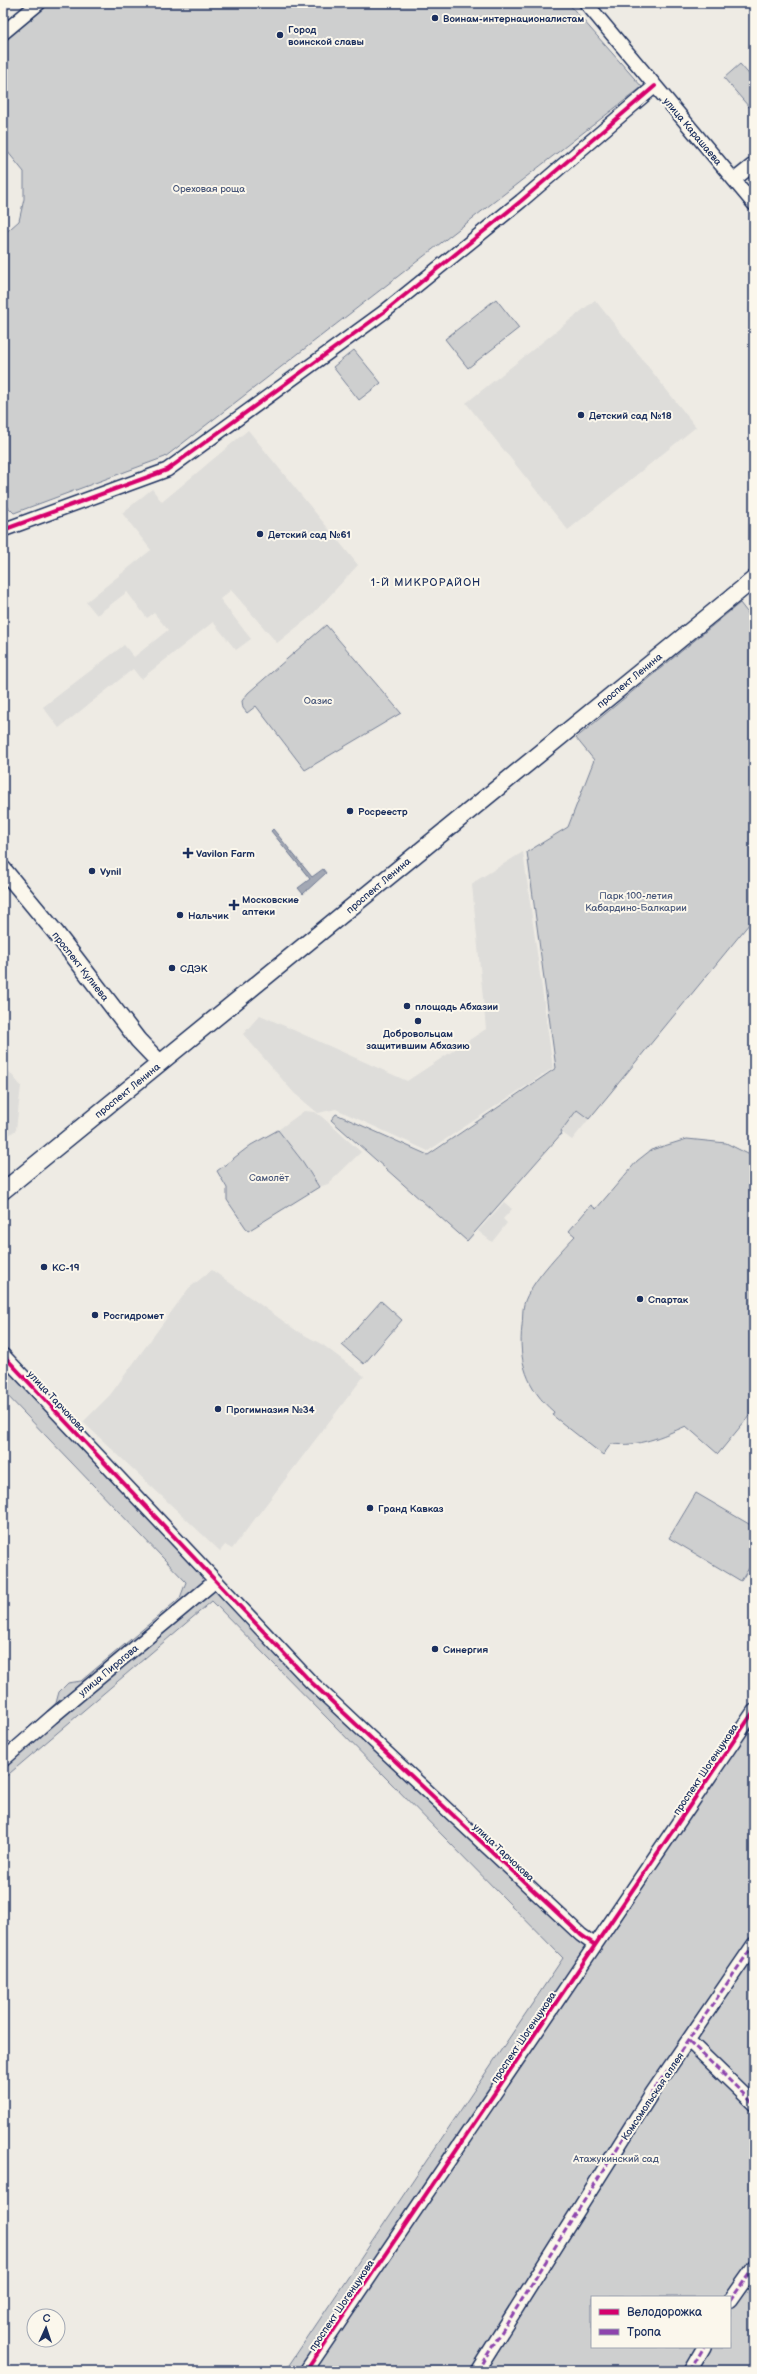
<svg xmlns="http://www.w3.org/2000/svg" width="757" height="2374" viewBox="0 0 757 2374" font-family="'Balsamiq Sans',sans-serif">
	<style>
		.built { fill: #deddda }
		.green { fill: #cecfcf; stroke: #747f96; fill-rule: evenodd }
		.water { fill: #a3a8b4; stroke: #6d7892 }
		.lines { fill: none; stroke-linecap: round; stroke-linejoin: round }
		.minor-casing { stroke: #1b2f5e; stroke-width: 16 }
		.major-casing { stroke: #1b2f5e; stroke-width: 19 }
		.minor { stroke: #fbf7ec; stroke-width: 13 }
		.major { stroke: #fbf7ec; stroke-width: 16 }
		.quiet { stroke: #8e44ad; stroke-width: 3; stroke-dasharray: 6 3; stroke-linecap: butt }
		.cycleway-casing { stroke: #fbf7ec; stroke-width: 6 }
		.cycleway { stroke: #d6006c; stroke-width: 4 }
		.poi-dot { fill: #1b2f5e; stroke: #fbf7ec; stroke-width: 1.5 }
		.labels { text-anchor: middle; stroke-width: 4; stroke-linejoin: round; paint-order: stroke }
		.poi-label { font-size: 10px; font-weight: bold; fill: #1b2f5e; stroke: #fbf7ec; text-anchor: start }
		.street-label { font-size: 10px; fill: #1b2f5e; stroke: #fbf7ec }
		.park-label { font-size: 10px; fill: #48577a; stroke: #fbf7ec }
		.neighbourhood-label { font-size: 11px; letter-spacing: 1px; fill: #1b2f5e; stroke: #fbf7ec }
	</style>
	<rect width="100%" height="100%" fill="#eeebe4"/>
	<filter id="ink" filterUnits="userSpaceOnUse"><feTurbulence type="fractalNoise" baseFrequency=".025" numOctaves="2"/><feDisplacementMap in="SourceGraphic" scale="8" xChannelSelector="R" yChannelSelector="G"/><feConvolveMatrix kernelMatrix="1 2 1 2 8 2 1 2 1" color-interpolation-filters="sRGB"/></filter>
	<g filter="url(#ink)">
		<path class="built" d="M 595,300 L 696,427 L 568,530 L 466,403 Z
			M 248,430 L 358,565 L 311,616 L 277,643 L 231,590 L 220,599 L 251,639 L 236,650 L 213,622 L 141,679 L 133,669 L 59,728 L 43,707 L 124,645 L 134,657 L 168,630 L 154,613 L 147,618 L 127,592 L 97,615 L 86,602 L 151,550 L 122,513 L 152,489 L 162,502 Z
			M 523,852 L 553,1068 L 428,1151 L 336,1109 L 318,1113 L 294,1093 L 243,1034 L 260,1015 L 407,1081 L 486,1029 L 472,885 L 474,882 Z
			M 3,1064 L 21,1086 L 16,1130 L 3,1139 Z
			M 577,1110 L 589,1119 L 572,1140 L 560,1131 Z
			M 304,1111 L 315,1112 L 321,1116 L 361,1152 L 328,1184 L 319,1187 L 303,1162 L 278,1130 Z
			M 504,1202 L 512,1209 L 503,1219 L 507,1223 L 492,1242 L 478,1231 Z
			M 212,1270 L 297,1331 L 323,1345 L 364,1376 L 232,1549 L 225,1545 L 220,1551 L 83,1422 L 110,1395 L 189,1288 Z"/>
		<path class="green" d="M 49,3 L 568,3 L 642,87 L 165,457 L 14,513 L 3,502 L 3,235 L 19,221 L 24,199 L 24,172 L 3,146 L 3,40 Z
			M 740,64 L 754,80 L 754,103 L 749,107 L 724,78 Z
			M 496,299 L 519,328 L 468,368 L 445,339 Z
			M 354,350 L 381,383 L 359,400 L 333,367 Z
			M 740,603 L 754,621 L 754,918 L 589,1119 L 577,1110 L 561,1131 L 562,1133 L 467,1241 L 331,1120 L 336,1114 L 428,1155 L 556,1068 L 527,852 L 568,827 L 594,760 L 576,738 Z
			M 326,625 L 401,713 L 305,770 L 256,706 L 247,713 L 243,708 L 242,701 L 248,693 Z
			M 278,1130 L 303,1162 L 319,1187 L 248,1231 L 227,1200 L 227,1188 L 217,1171 L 251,1145 Z
			M 687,1139 L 726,1143 L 754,1157 L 754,1410 L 718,1454 L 686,1426 C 661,1437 639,1447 611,1444 L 603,1455 L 552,1415 L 554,1412 C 527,1389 518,1361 522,1326 C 523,1319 522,1311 524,1304 C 530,1283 560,1252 575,1236 L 569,1231 L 591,1205 L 596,1209 L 637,1161 L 651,1150 Z
			M 381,1301 L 402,1320 L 364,1364 L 342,1345 Z
			M 3,1355 L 214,1582 L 595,1945 L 754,1711 L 754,2371 L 285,2371 L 563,1958 L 212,1601 L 3,1779 L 3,1751 L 56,1703 L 59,1692 L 68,1683 L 81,1681 L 180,1598 L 186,1582 L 3,1391 ZM 592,2297 L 730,2297 L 730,2347 L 592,2347 Z
			M 696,1493 L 754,1527 L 754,1560 L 741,1581 L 669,1538 Z"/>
		<path class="water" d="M 273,829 L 312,877 L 323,869 L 326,873 L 303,894 L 298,888 L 310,879 L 271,831 Z"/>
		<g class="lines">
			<defs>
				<path id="minor" d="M 586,3 L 754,204
					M 3,33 L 39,3
					M 734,180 L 754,164
					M 3,530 L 167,470 L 384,312 L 521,201 L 655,86
					M 3,1355 L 311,1682 L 581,1935 L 595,1945
					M 3,1760 L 52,1717 L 214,1582
					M 689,2041 L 754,2104
					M 730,2301 L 754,2267
					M 306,2371 L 754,1711
					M 477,2371 L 652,2093 L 754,1944
					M 690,2371 L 704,2347"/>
				<path id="major" d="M 3,869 L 56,933 L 138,1040 L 160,1063
					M 3,1191 L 754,579"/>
			</defs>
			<use href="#minor" class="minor-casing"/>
			<use href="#major" class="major-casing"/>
			<use href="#minor" class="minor"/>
			<use href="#major" class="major"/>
			<path class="quiet" d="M 689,2041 L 754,2104
				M 730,2301 L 754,2267
				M 477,2371 L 652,2093 L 754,1944
				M 690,2371 L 704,2347"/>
			<defs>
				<path id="cycleway" d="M 3,530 L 167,470 L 384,312 L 521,201 L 655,86
					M 3,1355 L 311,1682 L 581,1935 L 595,1945
					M 306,2371 L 754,1711"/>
			</defs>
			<use href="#cycleway" class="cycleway-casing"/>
			<use href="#cycleway" class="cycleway"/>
		</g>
	</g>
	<g class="poi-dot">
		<circle cx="435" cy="18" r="4"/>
		<circle cx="280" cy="35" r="4"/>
		<circle cx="581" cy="415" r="4"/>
		<circle cx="260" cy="534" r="4"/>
		<circle cx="350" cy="811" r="4"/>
		<path d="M186 847h4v4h4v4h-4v4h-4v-4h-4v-4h4z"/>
		<circle cx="92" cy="871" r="4"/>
		<path d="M232 899h4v4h4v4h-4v4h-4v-4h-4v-4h4z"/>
		<circle cx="180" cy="915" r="4"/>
		<circle cx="172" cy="968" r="4"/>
		<circle cx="407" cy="1006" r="4"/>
		<circle cx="418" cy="1021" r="4"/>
		<circle cx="44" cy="1267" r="4"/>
		<circle cx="640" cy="1299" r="4"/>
		<circle cx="95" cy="1315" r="4"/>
		<circle cx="218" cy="1409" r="4"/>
		<circle cx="370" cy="1508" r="4"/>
		<circle cx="435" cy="1649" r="4"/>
	</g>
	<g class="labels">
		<g class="poi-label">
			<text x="443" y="22">Воинам-интернационалистам</text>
			<text x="288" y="33">Город<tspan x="288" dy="12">воинской славы</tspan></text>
			<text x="589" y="419">Детский сад №18</text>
			<text x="268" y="538">Детский сад №61</text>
			<text x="358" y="815">Росреестр</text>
			<text x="196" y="857">Vavilon Farm</text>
			<text x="100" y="875">Vynil</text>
			<text x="242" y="903">Московские<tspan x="242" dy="12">аптеки</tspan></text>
			<text x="188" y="919">Нальчик</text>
			<text x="180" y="972">СДЭК</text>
			<text x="415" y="1010">площадь Абхазии</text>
			<text x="418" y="1037" text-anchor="middle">Добровольцам<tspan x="418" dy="12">защитившим Абхазию</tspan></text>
			<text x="52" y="1271">КС-19</text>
			<text x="648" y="1303">Спартак</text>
			<text x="103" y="1319">Росгидромет</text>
			<text x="226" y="1413">Прогимназия №34</text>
			<text x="378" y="1512">Гранд Кавказ</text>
			<text x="443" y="1653">Синергия</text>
		</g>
		<g class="street-label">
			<text transform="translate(693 131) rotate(50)" y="4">улица Карашаева</text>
			<text transform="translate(629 680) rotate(-39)" y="4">проспект Ленина</text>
			<text transform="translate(378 885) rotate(-40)" y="4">проспект Ленина</text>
			<text transform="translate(81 966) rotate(52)" y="4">проспект Кулиева</text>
			<text transform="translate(127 1090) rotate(-39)" y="4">проспект Ленина</text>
			<text transform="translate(57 1401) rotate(47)" y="4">улица Тарчокова</text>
			<text transform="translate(108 1670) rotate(-40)" y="4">улица Пирогова</text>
			<text transform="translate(705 1769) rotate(-56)" y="4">проспект Шогенцукова</text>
			<text transform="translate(504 1852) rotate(43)" y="4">улица Тарчокова</text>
			<text transform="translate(523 2037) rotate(-56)" y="4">проспект Шогенцукова</text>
			<text transform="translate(652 2096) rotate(-56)" y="4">Комсомольская аллея</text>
			<text transform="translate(341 2305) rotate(-56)" y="4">проспект Шогенцукова</text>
		</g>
		<g class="park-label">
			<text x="209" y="192">Ореховая роща</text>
			<text x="318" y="704">Оазис</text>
			<text x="636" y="899">Парк 100-летия<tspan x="636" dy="12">Кабардино-Балкарии</tspan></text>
			<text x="269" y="1181">Самолёт</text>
			<text x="616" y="2162">Атажукинский сад</text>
		</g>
		<g class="neighbourhood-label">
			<text x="426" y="586">1-Й МИКРОРАЙОН</text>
		</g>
	</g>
	<rect width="757" height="2374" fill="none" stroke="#fbf7ec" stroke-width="16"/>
	<rect x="8" y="8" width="741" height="2358" fill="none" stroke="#1b2f5e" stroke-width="1.5" filter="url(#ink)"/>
	<rect x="591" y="2296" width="140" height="52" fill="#fbf7ec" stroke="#a1a7b3"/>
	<rect x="599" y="2309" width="20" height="6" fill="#d6006c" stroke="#a1a7b3"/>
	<text x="627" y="2316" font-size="12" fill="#1b2f5e">Велодорожка</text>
	<rect x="599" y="2329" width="20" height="6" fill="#8e44ad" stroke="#a1a7b3"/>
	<text x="627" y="2336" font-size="12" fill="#1b2f5e">Тропа</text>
	<g transform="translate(46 2328) rotate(3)"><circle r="19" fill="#fbf7ec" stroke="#a1a7b3"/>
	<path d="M0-3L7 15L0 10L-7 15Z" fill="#1b2f5e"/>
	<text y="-6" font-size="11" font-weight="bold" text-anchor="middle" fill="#1b2f5e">С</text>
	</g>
</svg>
